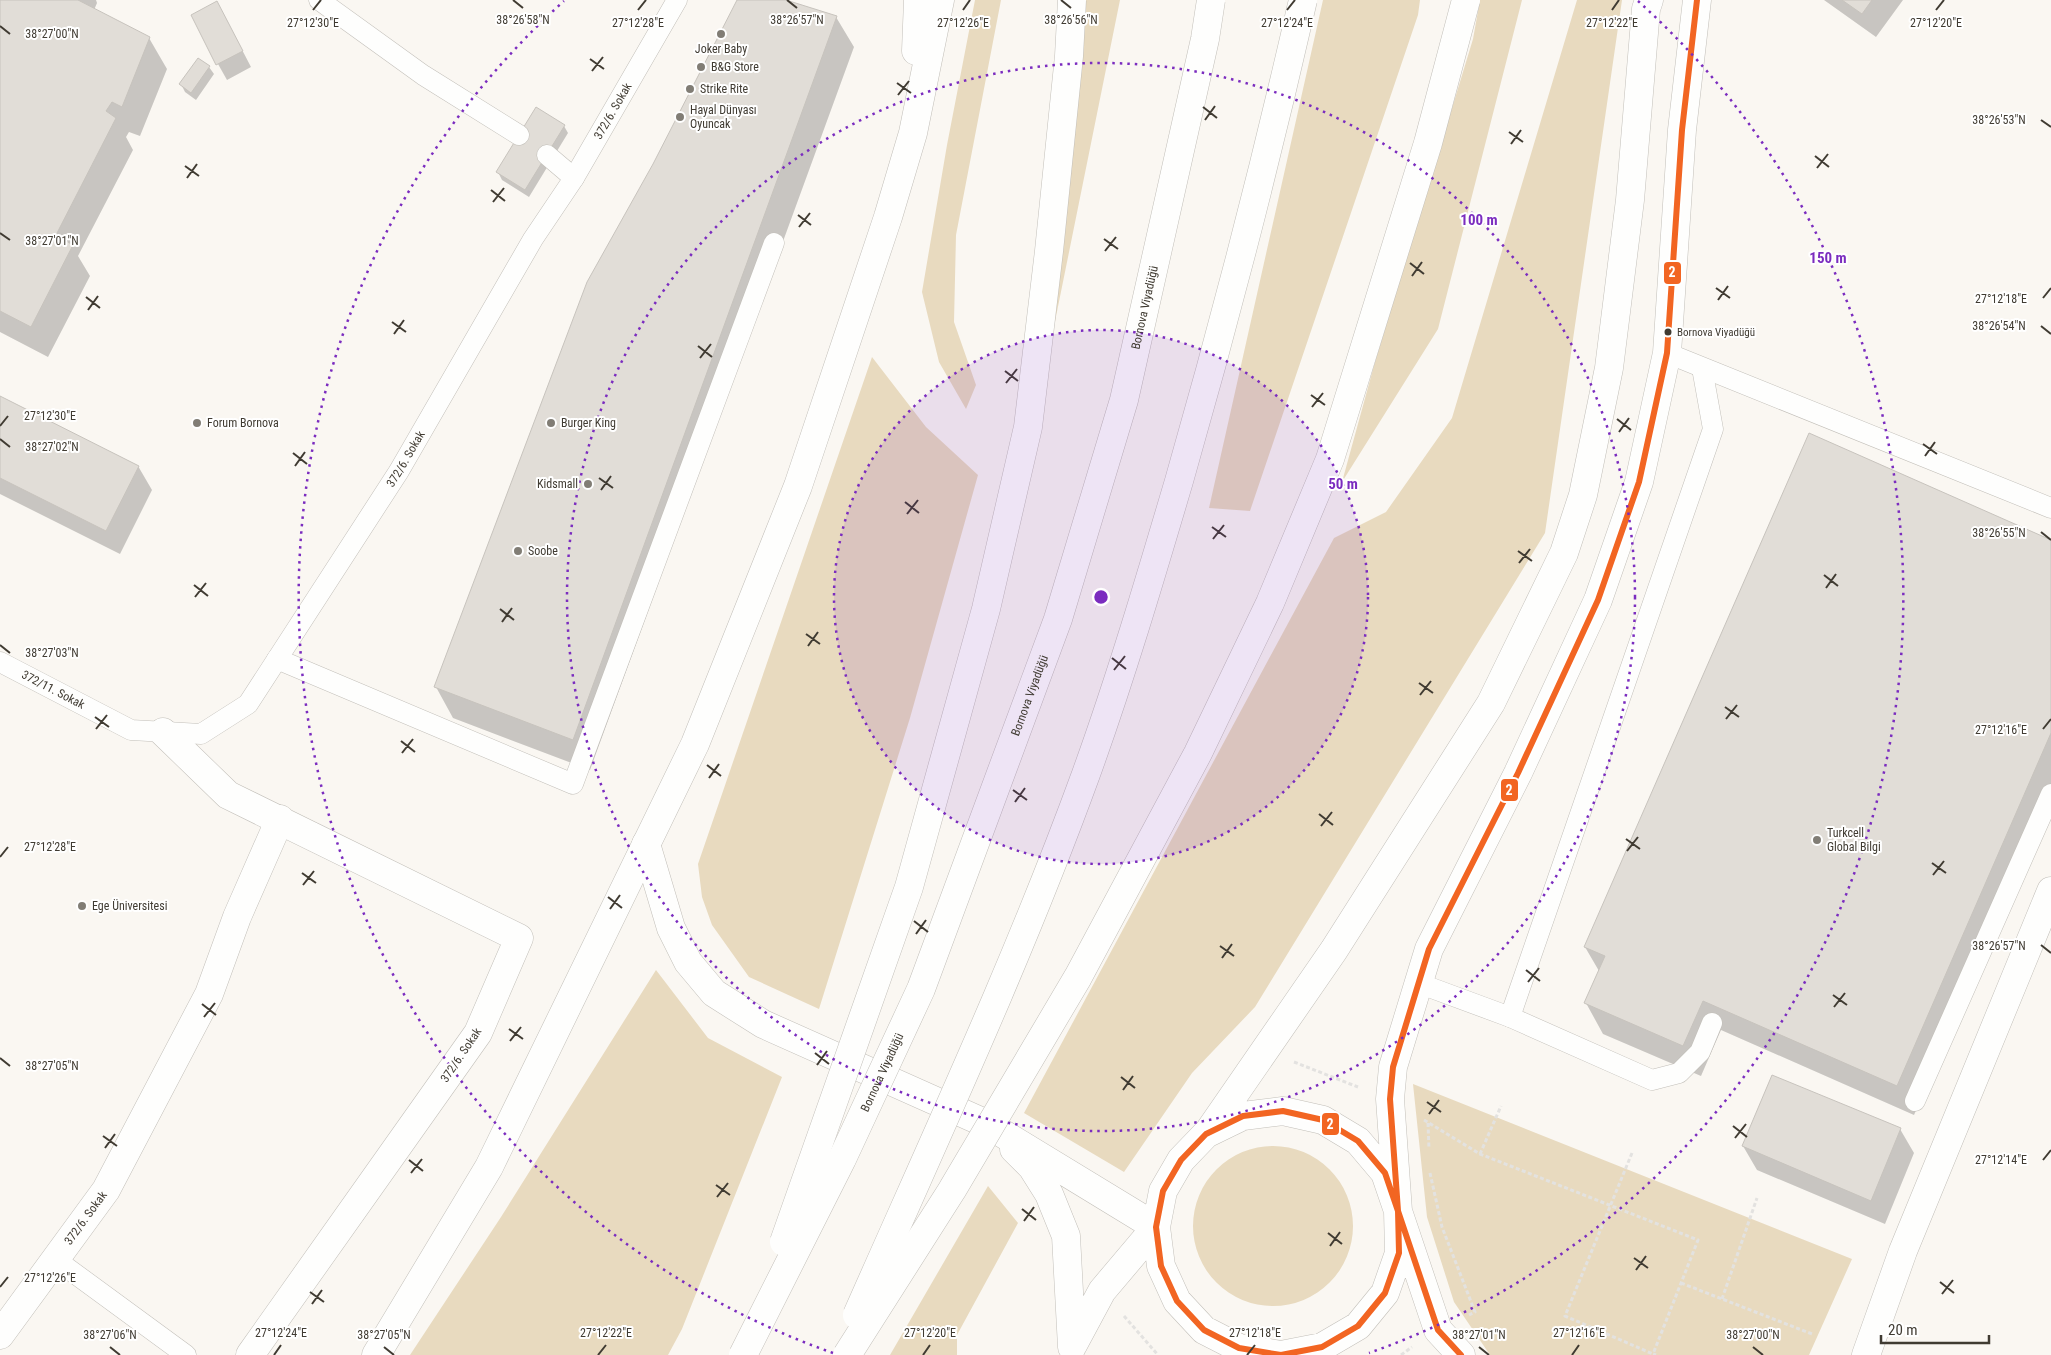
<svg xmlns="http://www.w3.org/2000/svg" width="2051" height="1355" viewBox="0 0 2051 1355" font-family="'Roboto Condensed',sans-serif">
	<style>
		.green { fill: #e8dabf }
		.shadow { fill: #0003 }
		.building { fill: #e1ddd7; stroke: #c7c3bd }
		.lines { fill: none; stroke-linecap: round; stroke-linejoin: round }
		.service-casing { stroke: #c2bfb9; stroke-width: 21 }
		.minor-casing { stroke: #c2bfb9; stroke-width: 29 }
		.tertiary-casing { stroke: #c2bfb9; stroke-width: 29 }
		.secondary-casing { stroke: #c2bfb9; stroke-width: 29 }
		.path { stroke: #e3e2e0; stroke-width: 3; stroke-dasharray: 4 2.5; stroke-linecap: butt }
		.service { stroke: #fefefd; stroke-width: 20 }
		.minor { stroke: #fefefd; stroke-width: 28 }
		.tertiary { stroke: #fefefd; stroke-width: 28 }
		.secondary { stroke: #fefefd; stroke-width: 28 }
		.motorway-bridge-casing { stroke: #c2bfb9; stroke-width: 29; stroke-linecap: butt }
		.motorway-bridge { stroke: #fefefd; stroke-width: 28 }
		.bus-1-casing { stroke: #fff; stroke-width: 10 }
		.bus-1 { stroke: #f26522; stroke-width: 6 }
		.ticks { fill: none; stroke: #403b32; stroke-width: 2 }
		.ring { fill: none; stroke: #7b2cbf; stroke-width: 2.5; stroke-dasharray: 2.5 5 }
		.poi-dot { fill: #817d75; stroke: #fff; stroke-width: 2 }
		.bus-dot { fill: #403b32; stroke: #fff; stroke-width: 2 }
		.labels { text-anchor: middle; stroke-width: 4; stroke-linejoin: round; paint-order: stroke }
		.bus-label { font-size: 11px; fill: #403b32; stroke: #fff; text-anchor: start }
		.poi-label { font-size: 12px; fill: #403b32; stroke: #fff; text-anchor: start }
		.street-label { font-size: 12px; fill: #403b32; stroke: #fff }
		.ticks-label { font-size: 12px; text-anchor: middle; fill: #403b32; stroke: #fff; stroke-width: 4; stroke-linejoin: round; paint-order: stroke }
		.centre { fill: #7b2cbf; stroke: #fff; stroke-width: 2.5 }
		.ring-label { font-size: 15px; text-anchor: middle; font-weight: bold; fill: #7b2cbf; stroke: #fff; stroke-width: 4; stroke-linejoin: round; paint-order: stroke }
		.line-badge { stroke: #fff; stroke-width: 2 }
		.badge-label { font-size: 14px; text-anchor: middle; font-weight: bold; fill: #fff }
	</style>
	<rect width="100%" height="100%" fill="#faf7f2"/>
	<path class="green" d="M 975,0 L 1001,0 L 956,235 L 954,322 L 976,385 L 966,409 L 939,362 L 922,292 L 947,145 Z
		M 1086,0 L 1120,0 L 1048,356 Z
		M 1323,0 L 1420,0 L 1418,15 L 1250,511 L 1209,508 Z
		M 1480,0 L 1522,0 L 1438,329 L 1342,482 L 1375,362 L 1473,39 Z
		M 1577,0 L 1622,0 L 1545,533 L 1255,1007 L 1192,1073 L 1124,1172 L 1024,1113 L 1334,538 L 1386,512 L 1452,418 Z
		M 872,357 L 926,427 L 978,475 L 910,718 L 819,1009 L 749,977 L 712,925 L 702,897 L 698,864 Z
		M 656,970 L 708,1038 L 782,1077 L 682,1329 L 668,1355 L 410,1355 L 501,1217 Z
		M 1413,1084 L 1852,1259 L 1809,1355 L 1490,1355 L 1454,1302 L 1427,1217 Z
		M1193 1226a80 80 0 1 1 160 0a80 80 0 1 1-160 0Z
		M 988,1186 L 1018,1223 L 957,1335 L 957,1355 L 890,1355 Z"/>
	<path class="shadow" d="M 0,0 L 96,0 L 97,3 L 94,10 L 149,38 L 167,69 L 140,136 L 129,132 L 126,137 L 133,150 L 78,256 L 90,276 L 48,357 L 0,332 Z
		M 739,0 L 782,0 L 836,17 L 854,47 L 590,770 L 453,718 L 436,687 L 654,164 Z
		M 1824,0 L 1903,0 L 1876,37 Z
		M 226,19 L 251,67 L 227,80 L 218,64 Z
		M 209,67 L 214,74 L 196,100 L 185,92 L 181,84 Z
		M 564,126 L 568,133 L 529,197 L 502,180 L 498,172 Z
		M 0,397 L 138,466 L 152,490 L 120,554 L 0,494 Z
		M 2051,541 L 2051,803 L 1914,1115 L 1721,1030 L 1701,1076 L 1603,1034 L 1586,1003 L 1599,971 L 1585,947 Z
		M 1900,1129 L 1914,1153 L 1885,1224 L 1757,1170 L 1743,1146 Z"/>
	<path class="building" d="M 0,0 L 78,0 L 150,37 L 122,107 L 112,102 L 106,111 L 116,118 L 56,235 L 73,245 L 31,327 L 0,311 Z
		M 737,0 L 786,0 L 837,16 L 573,740 L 434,687 L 587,282 L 653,164 Z
		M 1842,0 L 1872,0 L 1862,14 Z
		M 217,1 L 243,51 L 216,65 L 191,15 Z
		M 198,58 L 210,66 L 191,93 L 179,84 Z
		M 536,107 L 565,125 L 525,190 L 496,172 Z
		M 0,396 L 139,466 L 106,531 L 0,478 Z
		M 1809,433 L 2051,540 L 2051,733 L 1897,1086 L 1703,1001 L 1683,1046 L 1584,1003 L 1605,956 L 1584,947 Z
		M 1772,1075 L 1901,1128 L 1871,1201 L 1742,1146 Z"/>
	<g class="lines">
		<defs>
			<g id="service">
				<path d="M 319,0 L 423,75 L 519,135"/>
				<path d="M 547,155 L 574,178"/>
				<path d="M 1667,353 L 2051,508"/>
				<path d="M 1702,368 L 1713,429 L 1510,1017 L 1652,1080 L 1679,1073 L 1700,1052 L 1712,1023"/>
				<path d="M 277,659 L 573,784 L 774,243"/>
				<path id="s1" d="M 0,662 L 131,730 L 201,734 L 248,704 L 399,471 L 533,239 L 574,178 L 677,0"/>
				<path d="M 1418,983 L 1510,1017"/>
				<path d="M 1915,1101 L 2051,794"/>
				<path d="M 55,1259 L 186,1355"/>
			</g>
			<g id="minor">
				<path d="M 163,732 L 228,795 L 519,938 L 478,1033 L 250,1355"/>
				<path id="s2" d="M 0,1335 L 106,1190 L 209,994 L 237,917 L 280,819"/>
				<path d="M 1866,1355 L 1903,1251 L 2051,891"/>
			</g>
			<path id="tertiary" d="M 646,844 L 671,928 L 688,962 L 714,993 L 763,1024 L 987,1124 L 1156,1227
				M 1209,1131 L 1334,950 L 1491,703 L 1564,553 L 1583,495 L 1609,368 L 1630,200 L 1646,9 L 1649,0
				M 1014,1149 L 1032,1167 L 1049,1194 L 1066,1236 L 1072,1347
				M 1073,1345 L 1102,1291 L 1156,1227
				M 1461,1355 L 1438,1330 L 1398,1211 L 1385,1173 L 1358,1141 L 1323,1120 L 1283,1111 L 1243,1116 L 1206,1134 L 1181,1160 L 1163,1191 L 1156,1227 L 1161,1266 L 1177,1301 L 1204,1330 L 1239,1348 L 1281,1355 L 1322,1347 L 1358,1326 L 1385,1293 L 1399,1253 L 1398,1211 L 1390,1099 L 1393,1067 L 1429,949 L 1518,773 L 1598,600 L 1639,482 L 1667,353 L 1682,130 L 1697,0"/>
			<path id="secondary" d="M 916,51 L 918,0
				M 376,1355 L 489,1167 L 695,744 L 798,486 L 888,217 L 913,133 L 940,0"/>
		</defs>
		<use href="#service" class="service-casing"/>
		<use href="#minor" class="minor-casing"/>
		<use href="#tertiary" class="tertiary-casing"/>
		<use href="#secondary" class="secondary-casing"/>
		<path class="path" d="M 1294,1062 L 1358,1087
			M 1424,1120 L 1480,1154 L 1698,1240 L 1653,1354 L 1656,1355
			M 1428,1123 L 1429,1149
			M 1632,1153 L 1565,1316 L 1653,1354
			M 1480,1154 L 1501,1106
			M 1430,1173 L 1442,1227 L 1475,1312 L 1469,1315
			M 1681,1283 L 1812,1334
			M 1722,1299 L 1757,1198
			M 1124,1316 L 1158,1355
			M 1401,1355 L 1412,1347"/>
		<use href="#service" class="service"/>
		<use href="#minor" class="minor"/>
		<use href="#tertiary" class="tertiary"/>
		<use href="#secondary" class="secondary"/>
		<defs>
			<g id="motorway-bridge">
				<path d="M 784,1242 L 909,887 L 986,609 L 1028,427 L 1049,251 L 1069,56 L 1072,0"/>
				<path d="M 857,1315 C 936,1136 1019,958 1086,774 C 1121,677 1150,579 1179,481 C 1225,321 1266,162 1303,0"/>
				<path id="s3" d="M 743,1355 L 842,1159 L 921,989 L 1058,619 L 1124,400 L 1205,39 L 1211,0"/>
				<path d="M 847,1355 L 952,1190 L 1078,977 L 1198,753 L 1270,603 L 1330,459 L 1428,143 L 1466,0"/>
			</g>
		</defs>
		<use href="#motorway-bridge" class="motorway-bridge-casing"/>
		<use href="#motorway-bridge" class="motorway-bridge"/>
		<defs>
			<path id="bus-1" d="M 1461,1355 L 1438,1330 L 1398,1211 L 1385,1173 L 1358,1141 L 1323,1120 L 1283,1111 L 1243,1116 L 1206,1134 L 1181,1160 L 1163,1191 L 1156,1227 L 1161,1266 L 1177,1301 L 1204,1330 L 1239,1348 L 1281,1355 L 1322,1347 L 1358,1326 L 1385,1293 L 1399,1253 L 1398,1211 L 1390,1099 L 1393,1067 L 1429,949 L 1518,773 L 1598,600 L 1639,482 L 1667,353 L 1682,130 L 1697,0"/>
		</defs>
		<use href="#bus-1" class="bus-1-casing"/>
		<use href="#bus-1" class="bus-1"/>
	</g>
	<path class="ticks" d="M 513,0 L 523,8M 787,0 L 797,8M 1061,0 L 1071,8M 313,10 L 321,0M 638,10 L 646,0M 963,10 L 970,0M 1287,10 L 1295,0M 1612,10 L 1619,0M 1936,10 L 1944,0M 0,26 L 10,34M 590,59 L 604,69M 592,71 L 603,57M 897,83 L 911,93M 898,95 L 909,81M 1203,107 L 1217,118M 1205,120 L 1215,106M 2041,120 L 2051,127M 1509,132 L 1523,142M 1511,144 L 1521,130M 1815,156 L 1829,167M 185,166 L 199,176M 1817,168 L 1828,154M 187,178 L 197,164M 491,190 L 505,201M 493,202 L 504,188M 798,215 L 811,225M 799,227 L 810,213M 0,233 L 10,240M 1104,239 L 1118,249M 1105,251 L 1116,237M 1410,263 L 1424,274M 1412,276 L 1422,262M 1716,288 L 1730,298M 86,297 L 100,308M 2043,298 L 2051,288M 1718,300 L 1728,286M 88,310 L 98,296M 392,322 L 406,332M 2041,326 L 2051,334M 394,334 L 404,320M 698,346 L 712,357M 700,358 L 711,344M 1005,371 L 1018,381M 1006,383 L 1017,369M 1311,395 L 1325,405M 1312,407 L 1323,393M 1617,419 L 1631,430M 0,426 L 8,416M 1619,432 L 1629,418M 0,439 L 10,447M 1923,444 L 1937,454M 293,453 L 307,464M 1925,456 L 1935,442M 295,466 L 305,452M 599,478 L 613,488M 601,490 L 611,476M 905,502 L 919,513M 907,514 L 918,500M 1212,527 L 1226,537M 2041,532 L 2051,540M 1213,539 L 1224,525M 1518,551 L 1532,561M 1519,563 L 1530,549M 1824,575 L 1838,586M 194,585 L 208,596M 1826,588 L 1836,574M 195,597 L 206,583M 500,609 L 514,620M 502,622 L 512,608M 806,634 L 820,644M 0,645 L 10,653M 808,646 L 818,632M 1112,658 L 1126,669M 1114,670 L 1125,656M 1419,683 L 1433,693M 1420,695 L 1431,681M 1725,707 L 1739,717M 95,717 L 109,727M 1726,719 L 1737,705M 96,729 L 107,715M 2043,729 L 2051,719M 401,741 L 415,752M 402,753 L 413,739M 707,765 L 721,776M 709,778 L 719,764M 1013,790 L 1027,800M 1015,802 L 1025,788M 1319,814 L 1333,825M 1321,826 L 1332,812M 1626,839 L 1640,849M 1627,851 L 1638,837M 0,857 L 8,847M 1932,863 L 1946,873M 302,873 L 316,883M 1933,875 L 1944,861M 303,885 L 314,871M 608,897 L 622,908M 610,909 L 620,895M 914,921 L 928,932M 916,934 L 926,920M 2041,945 L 2051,953M 1220,946 L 1234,956M 1222,958 L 1232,944M 1526,970 L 1540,981M 1528,982 L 1539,968M 1833,995 L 1847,1005M 202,1004 L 216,1015M 1834,1007 L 1845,993M 204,1017 L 215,1003M 509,1029 L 523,1039M 510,1041 L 521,1027M 815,1053 L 829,1064M 0,1058 L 10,1066M 817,1065 L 827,1051M 1121,1077 L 1135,1088M 1123,1090 L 1133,1076M 1427,1102 L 1441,1112M 1429,1114 L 1439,1100M 1733,1126 L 1747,1137M 103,1136 L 117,1146M 1735,1138 L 1746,1124M 105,1148 L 115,1134M 409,1160 L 423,1171M 2043,1160 L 2051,1150M 411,1173 L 422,1159M 716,1185 L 730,1195M 717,1197 L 728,1183M 1022,1209 L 1036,1220M 1024,1221 L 1034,1207M 1328,1233 L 1342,1244M 1330,1246 L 1340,1232M 1634,1258 L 1648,1268M 1636,1270 L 1646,1256M 1940,1282 L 1954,1293M 0,1287 L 8,1277M 310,1292 L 324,1302M 1942,1294 L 1953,1280M 312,1304 L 322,1290M 110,1347 L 120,1355M 384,1347 L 394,1355M 1479,1347 L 1489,1355M 1753,1347 L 1763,1355M 274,1355 L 281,1345M 598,1355 L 606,1345M 923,1355 L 930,1345M 1247,1355 L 1255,1345M 1572,1355 L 1579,1345"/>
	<circle cx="1101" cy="597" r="267" fill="#7b2cbf" fill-opacity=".12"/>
	<g class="ring">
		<circle cx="1101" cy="597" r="267"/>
		<circle cx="1101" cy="597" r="534"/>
		<path d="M833 1353A802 802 0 0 1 564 1M1638 1A802 802 0 0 1 1369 1353"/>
	</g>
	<g class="poi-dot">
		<circle cx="721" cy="34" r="5"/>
		<circle cx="701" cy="67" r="5"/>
		<circle cx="690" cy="89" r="5"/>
		<circle cx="680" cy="117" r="5"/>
		<circle cx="197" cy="423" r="5"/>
		<circle cx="551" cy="423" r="5"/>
		<circle cx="588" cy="484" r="5"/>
		<circle cx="518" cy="551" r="5"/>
		<circle cx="1817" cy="840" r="5"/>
		<circle cx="82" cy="906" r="5"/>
	</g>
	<circle class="bus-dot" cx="1668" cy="332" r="4.5"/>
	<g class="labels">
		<g class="bus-label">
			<text x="1677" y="336">Bornova Viyadüğü</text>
		</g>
		<g class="poi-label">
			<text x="721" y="53" text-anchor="middle">Joker Baby</text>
			<text x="711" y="71">B&amp;G Store</text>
			<text x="700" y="93">Strike Rite</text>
			<text x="690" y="114">Hayal Dünyası<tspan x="690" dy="14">Oyuncak</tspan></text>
			<text x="207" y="427">Forum Bornova</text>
			<text x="561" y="427">Burger King</text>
			<text x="578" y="488" text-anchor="end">Kidsmall</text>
			<text x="528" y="555">Soobe</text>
			<text x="1827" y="837">Turkcell<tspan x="1827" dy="14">Global Bilgi</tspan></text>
			<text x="92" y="910">Ege Üniversitesi</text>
		</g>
		<g class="street-label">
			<text dy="4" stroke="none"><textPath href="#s1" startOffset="970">372/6. Sokak</textPath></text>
			<text dy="4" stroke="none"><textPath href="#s3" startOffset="1125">Bornova Viyadüğü</textPath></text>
			<text dy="4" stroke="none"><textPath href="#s1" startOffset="565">372/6. Sokak</textPath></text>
			<text dy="4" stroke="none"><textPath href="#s1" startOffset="60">372/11. Sokak</textPath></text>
			<text dy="4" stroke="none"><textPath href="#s3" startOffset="720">Bornova Viyadüğü</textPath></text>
			<text transform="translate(461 1055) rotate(-56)" y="4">372/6. Sokak</text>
			<text dy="4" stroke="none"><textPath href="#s3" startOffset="315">Bornova Viyadüğü</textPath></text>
			<text dy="4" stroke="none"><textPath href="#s2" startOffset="145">372/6. Sokak</textPath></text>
		</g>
	</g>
	<g class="ticks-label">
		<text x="523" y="24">38°26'58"N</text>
		<text x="797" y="24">38°26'57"N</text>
		<text x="1071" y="24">38°26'56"N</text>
		<text x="313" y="27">27°12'30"E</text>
		<text x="638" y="27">27°12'28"E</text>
		<text x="963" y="27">27°12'26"E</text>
		<text x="1287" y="27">27°12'24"E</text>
		<text x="1612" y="27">27°12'22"E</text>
		<text x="1936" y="27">27°12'20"E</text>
		<text x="52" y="38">38°27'00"N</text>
		<text x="1999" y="124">38°26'53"N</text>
		<text x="52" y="245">38°27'01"N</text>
		<text x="2001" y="303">27°12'18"E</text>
		<text x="1999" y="330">38°26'54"N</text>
		<text x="50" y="420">27°12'30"E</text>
		<text x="52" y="451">38°27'02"N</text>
		<text x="1999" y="537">38°26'55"N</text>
		<text x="52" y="657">38°27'03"N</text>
		<text x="2001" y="734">27°12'16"E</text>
		<text x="50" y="851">27°12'28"E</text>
		<text x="1999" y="950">38°26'57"N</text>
		<text x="52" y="1070">38°27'05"N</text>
		<text x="2001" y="1164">27°12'14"E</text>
		<text x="50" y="1282">27°12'26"E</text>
		<text x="281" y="1337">27°12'24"E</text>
		<text x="606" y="1337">27°12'22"E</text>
		<text x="930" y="1337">27°12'20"E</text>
		<text x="1255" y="1337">27°12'18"E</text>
		<text x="1579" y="1337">27°12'16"E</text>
		<text x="110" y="1339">38°27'06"N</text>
		<text x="384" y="1339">38°27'05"N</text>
		<text x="1479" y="1339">38°27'01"N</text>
		<text x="1753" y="1339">38°27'00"N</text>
	</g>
	<circle cx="1101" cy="597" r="8" class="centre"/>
	<g class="ring-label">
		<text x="1479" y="225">100 m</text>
		<text x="1828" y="263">150 m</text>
		<text x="1343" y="489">50 m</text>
	</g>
	<g class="line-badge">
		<rect x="1663" y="261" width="19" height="24" rx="5" fill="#f26522"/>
		<rect x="1500" y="778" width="19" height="24" rx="5" fill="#f26522"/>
		<rect x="1321" y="1112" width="19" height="24" rx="5" fill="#f26522"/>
	</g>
	<g class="badge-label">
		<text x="1672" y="277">2</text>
		<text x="1509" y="795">2</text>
		<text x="1330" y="1129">2</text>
	</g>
	<path d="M1881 1335v8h108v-8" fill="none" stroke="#403b32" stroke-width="2.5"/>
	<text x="1888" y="1335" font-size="15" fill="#403b32" stroke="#ffffff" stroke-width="4" paint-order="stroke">20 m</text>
</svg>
